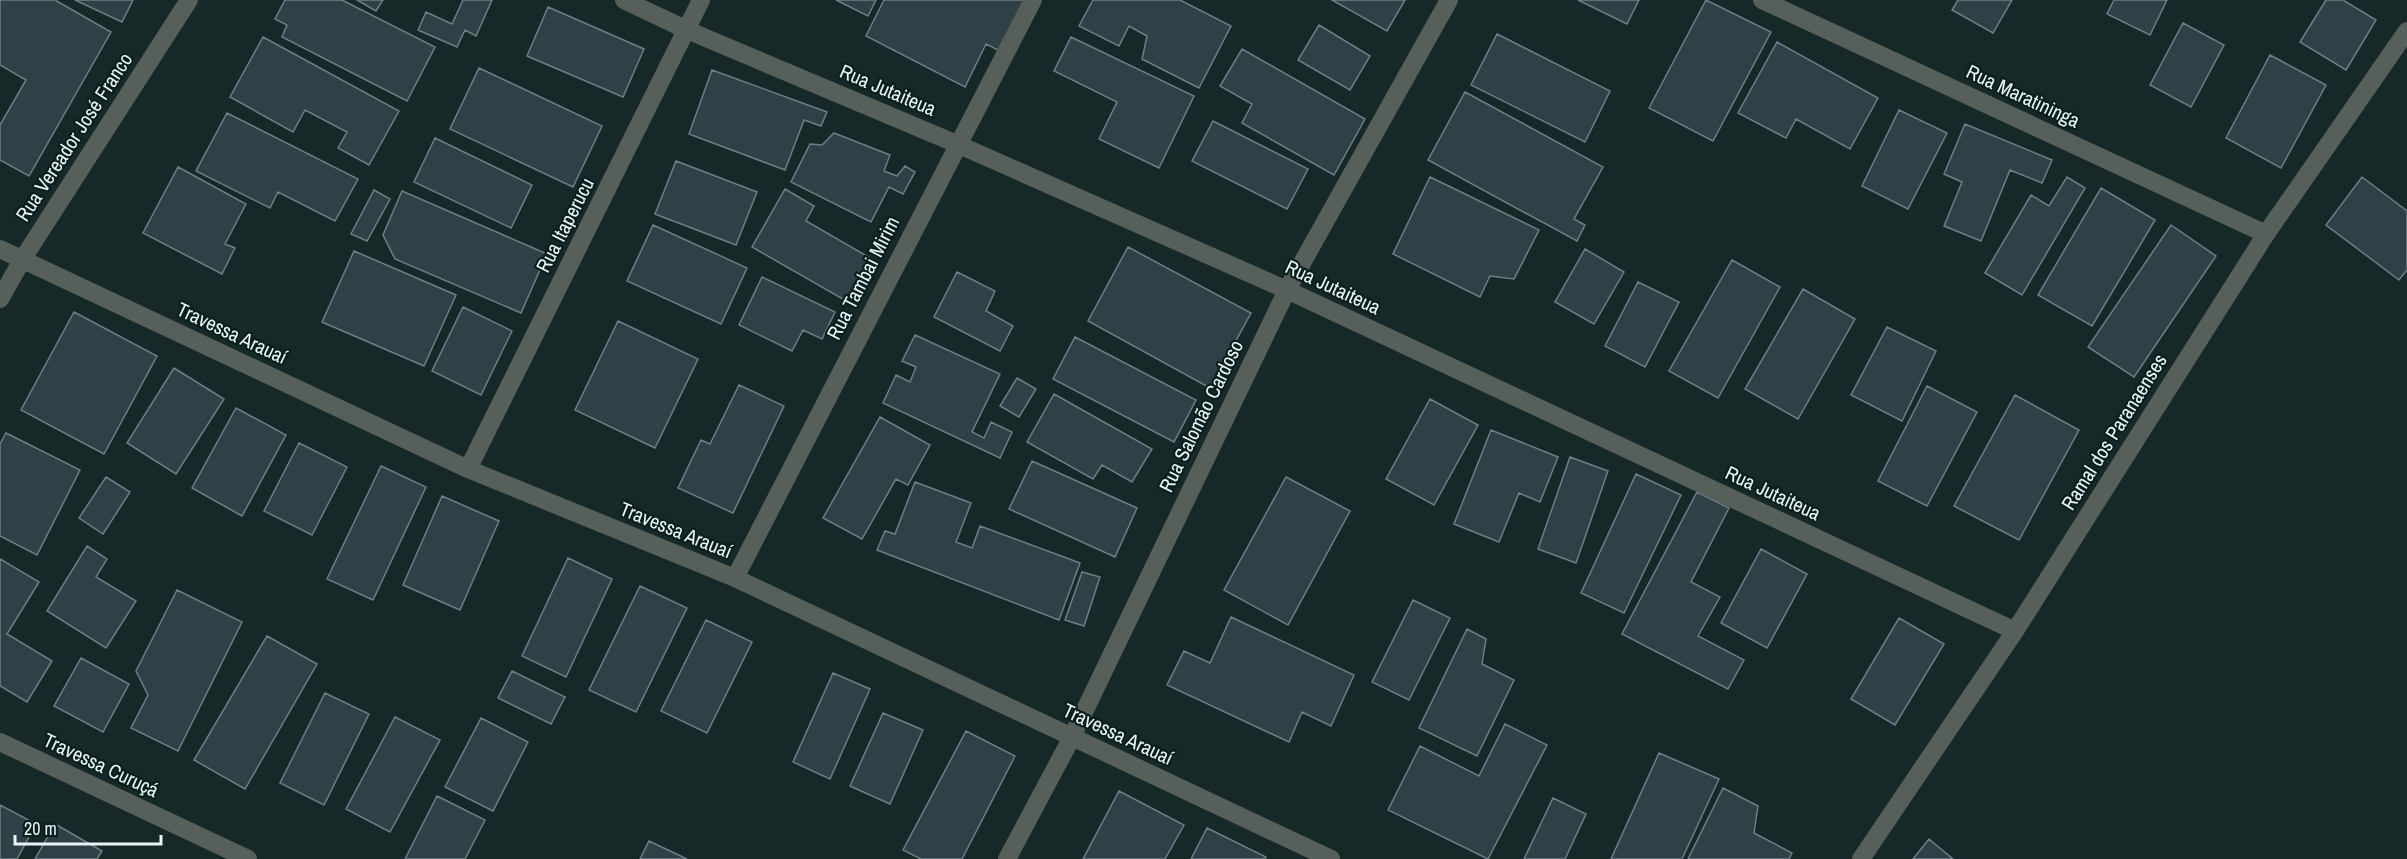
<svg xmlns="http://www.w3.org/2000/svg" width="2407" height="859" viewBox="0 0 2407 859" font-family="'Archivo Narrow',sans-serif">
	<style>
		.building { fill: #2f4047; stroke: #6c7f86; stroke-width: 1.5 }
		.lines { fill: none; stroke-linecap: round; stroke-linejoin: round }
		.minor { stroke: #575f5b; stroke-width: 18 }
		.labels { text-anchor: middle; stroke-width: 4.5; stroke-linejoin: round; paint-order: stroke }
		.street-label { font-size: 20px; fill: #e9f4f4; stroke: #0c1f1f }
	</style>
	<rect width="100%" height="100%" fill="#162928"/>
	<path class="building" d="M 0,0 L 55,0 L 111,32 L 29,176 L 0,160 L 0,125 L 26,80 L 0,65 Z
		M 75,0 L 133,0 L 122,22 Z
		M 285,0 L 342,0 L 435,47 L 407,101 L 282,37 L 287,25 L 275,19 Z
		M 357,0 L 383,0 L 376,11 Z
		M 463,0 L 492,0 L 476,36 L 465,30 L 457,47 L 418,30 L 426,12 L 452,24 Z
		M 836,0 L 876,0 L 868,16 Z
		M 884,0 L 1031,0 L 1004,53 L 986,44 L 965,87 L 866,36 Z
		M 1093,0 L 1180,0 L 1231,26 L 1199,88 L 1142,59 L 1147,36 L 1129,26 L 1119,46 L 1079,26 Z
		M 1332,0 L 1405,0 L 1387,31 Z
		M 1578,0 L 1639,0 L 1627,24 Z
		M 1706,0 L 1771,32 L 1713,141 L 1649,108 Z
		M 1958,0 L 2012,0 L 1993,33 L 1952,10 Z
		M 2114,0 L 2167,0 L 2150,35 L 2107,14 Z
		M 2326,0 L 2343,0 L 2376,20 L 2346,70 L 2300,42 Z
		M 548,7 L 644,49 L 623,97 L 527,56 Z
		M 2183,23 L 2224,45 L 2191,107 L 2150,85 Z
		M 1319,25 L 1370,56 L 1350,90 L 1298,60 Z
		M 1497,34 L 1610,91 L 1585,142 L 1471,85 Z
		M 263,37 L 399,111 L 369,165 L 338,148 L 347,132 L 305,110 L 293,132 L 230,97 Z
		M 1071,37 L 1194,96 L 1159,168 L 1099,139 L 1117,102 L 1054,71 Z
		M 1777,42 L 1878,98 L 1850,149 L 1796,119 L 1786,138 L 1738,113 Z
		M 1242,49 L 1365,119 L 1334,175 L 1242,123 L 1252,104 L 1220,86 Z
		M 2270,55 L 2326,85 L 2281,168 L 2226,138 Z
		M 479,68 L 602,126 L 573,187 L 450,129 Z
		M 712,70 L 827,112 L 821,126 L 804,120 L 785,170 L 689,134 Z
		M 1465,92 L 1603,167 L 1574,219 L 1585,225 L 1577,241 L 1428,160 Z
		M 1899,110 L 1947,133 L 1908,209 L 1862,186 Z
		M 227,113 L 358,179 L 335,221 L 278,192 L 270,208 L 196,171 Z
		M 1213,121 L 1308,169 L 1287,209 L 1192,161 Z
		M 1965,124 L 2052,160 L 2042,183 L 2010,170 L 1981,241 L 1944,226 L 1962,182 L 1944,174 Z
		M 834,133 L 890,155 L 884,171 L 897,176 L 905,166 L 915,172 L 903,194 L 889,187 L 871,222 L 791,182 L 810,144 L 822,145 Z
		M 435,138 L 532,185 L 511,228 L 414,182 Z
		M 676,161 L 757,192 L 736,245 L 655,214 Z
		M 178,167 L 246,204 L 225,244 L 235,248 L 222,274 L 143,233 Z
		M 1430,177 L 1539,230 L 1514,279 L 1490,276 L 1480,297 L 1393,254 Z
		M 2067,177 L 2085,188 L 2022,295 L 1985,273 L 2031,195 L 2049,206 Z
		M 2362,177 L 2407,211 L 2407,270 L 2399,280 L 2326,225 Z
		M 2101,188 L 2155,220 L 2092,326 L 2038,295 Z
		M 785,189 L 814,206 L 806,221 L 872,259 L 848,302 L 752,247 Z
		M 374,190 L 390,199 L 367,241 L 351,234 Z
		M 402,191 L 547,254 L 521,313 L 395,259 L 383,235 Z
		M 653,225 L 747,268 L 721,324 L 627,281 Z
		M 2171,225 L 2216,256 L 2134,377 L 2088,347 Z
		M 1128,247 L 1251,313 L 1210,388 L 1088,321 Z
		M 1585,249 L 1624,272 L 1594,324 L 1555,302 Z
		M 354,251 L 456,295 L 424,366 L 322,322 Z
		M 1732,260 L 1780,287 L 1718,398 L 1669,371 Z
		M 957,272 L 995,291 L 986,311 L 1013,326 L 1000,351 L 934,317 Z
		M 762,277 L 835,312 L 822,339 L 803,330 L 792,351 L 739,325 Z
		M 1638,282 L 1679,302 L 1645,367 L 1605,346 Z
		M 1803,289 L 1855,319 L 1798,419 L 1745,389 Z
		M 463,307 L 512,331 L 481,395 L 432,371 Z
		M 74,312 L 157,356 L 104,454 L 21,410 Z
		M 618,321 L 698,359 L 655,448 L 575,410 Z
		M 1887,327 L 1936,351 L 1902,421 L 1851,395 Z
		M 915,335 L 1000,374 L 972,432 L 984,438 L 991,422 L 1012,432 L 1000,458 L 883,403 L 896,375 L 910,382 L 916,367 L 902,361 Z
		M 1075,337 L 1196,400 L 1174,442 L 1053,379 Z
		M 174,368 L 224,399 L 176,474 L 127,443 Z
		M 1017,378 L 1036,389 L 1019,417 L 1000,406 Z
		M 739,385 L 784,406 L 733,513 L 678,488 L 701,440 L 710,444 Z
		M 1927,386 L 1977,412 L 1927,506 L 1878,481 Z
		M 1054,394 L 1152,449 L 1132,482 L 1102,465 L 1093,479 L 1027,442 Z
		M 2015,395 L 2079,430 L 2019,540 L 1954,506 Z
		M 1430,399 L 1478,425 L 1434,505 L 1386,479 Z
		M 236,408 L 286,435 L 242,516 L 192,488 Z
		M 880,417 L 930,445 L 908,485 L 896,479 L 862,539 L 823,518 Z
		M 1491,430 L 1558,457 L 1540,502 L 1519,493 L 1499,542 L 1454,524 Z
		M 6,433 L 80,470 L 37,555 L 0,536 L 0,444 Z
		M 299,443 L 347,467 L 312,535 L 264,511 Z
		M 1570,457 L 1608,471 L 1576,563 L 1538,549 Z
		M 1032,461 L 1137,508 L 1115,557 L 1009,509 Z
		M 381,466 L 426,487 L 373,600 L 327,579 Z
		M 1636,474 L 1681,495 L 1624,613 L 1581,593 Z
		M 106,477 L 130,492 L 103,534 L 79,518 Z
		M 1286,477 L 1350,511 L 1288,625 L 1224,590 Z
		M 915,482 L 971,503 L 956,542 L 972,548 L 980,526 L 1080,563 L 1059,620 L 877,550 L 885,531 L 895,534 Z
		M 1697,492 L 1729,508 L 1691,582 L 1720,597 L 1698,636 L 1744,660 L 1728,689 L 1622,634 Z
		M 442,496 L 499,521 L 460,610 L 403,585 Z
		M 87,546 L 107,559 L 96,577 L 136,601 L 106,648 L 47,611 Z
		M 1761,549 L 1807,574 L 1767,648 L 1721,623 Z
		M 568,558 L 612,579 L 566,677 L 522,656 Z
		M 0,559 L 39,582 L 7,634 L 52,661 L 27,702 L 0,686 Z
		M 1082,572 L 1100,577 L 1084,626 L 1065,620 Z
		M 640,586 L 687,608 L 636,712 L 589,690 Z
		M 177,590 L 242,622 L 178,751 L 131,728 L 148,695 L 136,671 Z
		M 1413,600 L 1450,618 L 1409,700 L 1372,682 Z
		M 1231,617 L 1354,675 L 1331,726 L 1302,712 L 1289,742 L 1167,685 L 1184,651 L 1210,663 Z
		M 1899,618 L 1944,644 L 1895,725 L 1851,699 Z
		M 706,620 L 752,642 L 707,733 L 661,711 Z
		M 1467,629 L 1486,639 L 1482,664 L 1514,680 L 1477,756 L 1419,728 Z
		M 267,636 L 317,664 L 245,789 L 194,760 Z
		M 81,658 L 129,684 L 103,732 L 54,706 Z
		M 512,671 L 565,697 L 551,724 L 498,698 Z
		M 833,673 L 870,689 L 830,779 L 793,762 Z
		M 325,693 L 369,714 L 324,805 L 280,783 Z
		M 883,713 L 923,730 L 890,804 L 850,786 Z
		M 395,717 L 440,740 L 390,832 L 346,809 Z
		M 481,718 L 528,742 L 493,811 L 445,787 Z
		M 1505,724 L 1547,745 L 1488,859 L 1388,810 L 1420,746 L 1479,776 Z
		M 966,731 L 1015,756 L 962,859 L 921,859 L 903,850 Z
		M 1659,753 L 1719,779 L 1682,859 L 1611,859 Z
		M 1723,788 L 1758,806 L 1754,833 L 1792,853 L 1789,859 L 1688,859 Z
		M 1119,791 L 1184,825 L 1165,859 L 1083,859 Z
		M 437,796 L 485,820 L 465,859 L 405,859 Z
		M 1553,798 L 1586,814 L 1565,859 L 1524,859 Z
		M 0,805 L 36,824 L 17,859 L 0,859 Z
		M 55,824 L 102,851 L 97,859 L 35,859 Z
		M 1207,828 L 1266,857 L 1265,859 L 1191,859 Z
		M 1929,839 L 1953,859 L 1913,859 Z
		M 649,841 L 687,859 L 640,859 Z"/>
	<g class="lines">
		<path class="minor" d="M 624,0 L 687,30 L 957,144 L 1287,290 L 2015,631
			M 1762,0 L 2266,234
			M 0,249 L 468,469 L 735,578 L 1331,859
			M 0,299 L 22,260 L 189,0
			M 468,469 L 701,0
			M 735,578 L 1033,0
			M 0,742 L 248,859
			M 1007,859 L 1072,737 L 1287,290 L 1449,0
			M 1861,859 L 2015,631 L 2266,234 L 2407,31"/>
	</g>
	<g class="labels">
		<g class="street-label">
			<text transform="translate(888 90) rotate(23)" y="7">Rua Jutaiteua</text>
			<text transform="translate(2023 96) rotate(25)" y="7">Rua Maratininga</text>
			<text transform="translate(74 137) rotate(-57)" y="7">Rua Vereador José Franco</text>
			<text transform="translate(565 225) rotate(-63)" y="7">Rua Itaperucu</text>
			<text transform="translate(863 278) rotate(-63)" y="7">Rua Tambai Mirim</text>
			<text transform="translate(1333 287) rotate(25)" y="7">Rua Jutaiteua</text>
			<text transform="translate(232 333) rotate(25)" y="7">Travessa Arauaí</text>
			<text transform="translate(1201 416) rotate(-64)" y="7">Rua Salomão Cardoso</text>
			<text transform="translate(2114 432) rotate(-58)" y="7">Ramal dos Paranaenses</text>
			<text transform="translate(1773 493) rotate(25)" y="7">Rua Jutaiteua</text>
			<text transform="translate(676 530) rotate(22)" y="7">Travessa Arauaí</text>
			<text transform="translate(1118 734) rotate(25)" y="7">Travessa Arauaí</text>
			<text transform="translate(101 765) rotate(25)" y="7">Travessa Curuçá</text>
		</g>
	</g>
	<path d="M15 835v9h146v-9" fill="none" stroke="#e9f4f4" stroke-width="3"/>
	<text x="24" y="835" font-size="18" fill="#e9f4f4" stroke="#0c1f1f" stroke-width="4.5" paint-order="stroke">20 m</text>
</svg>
